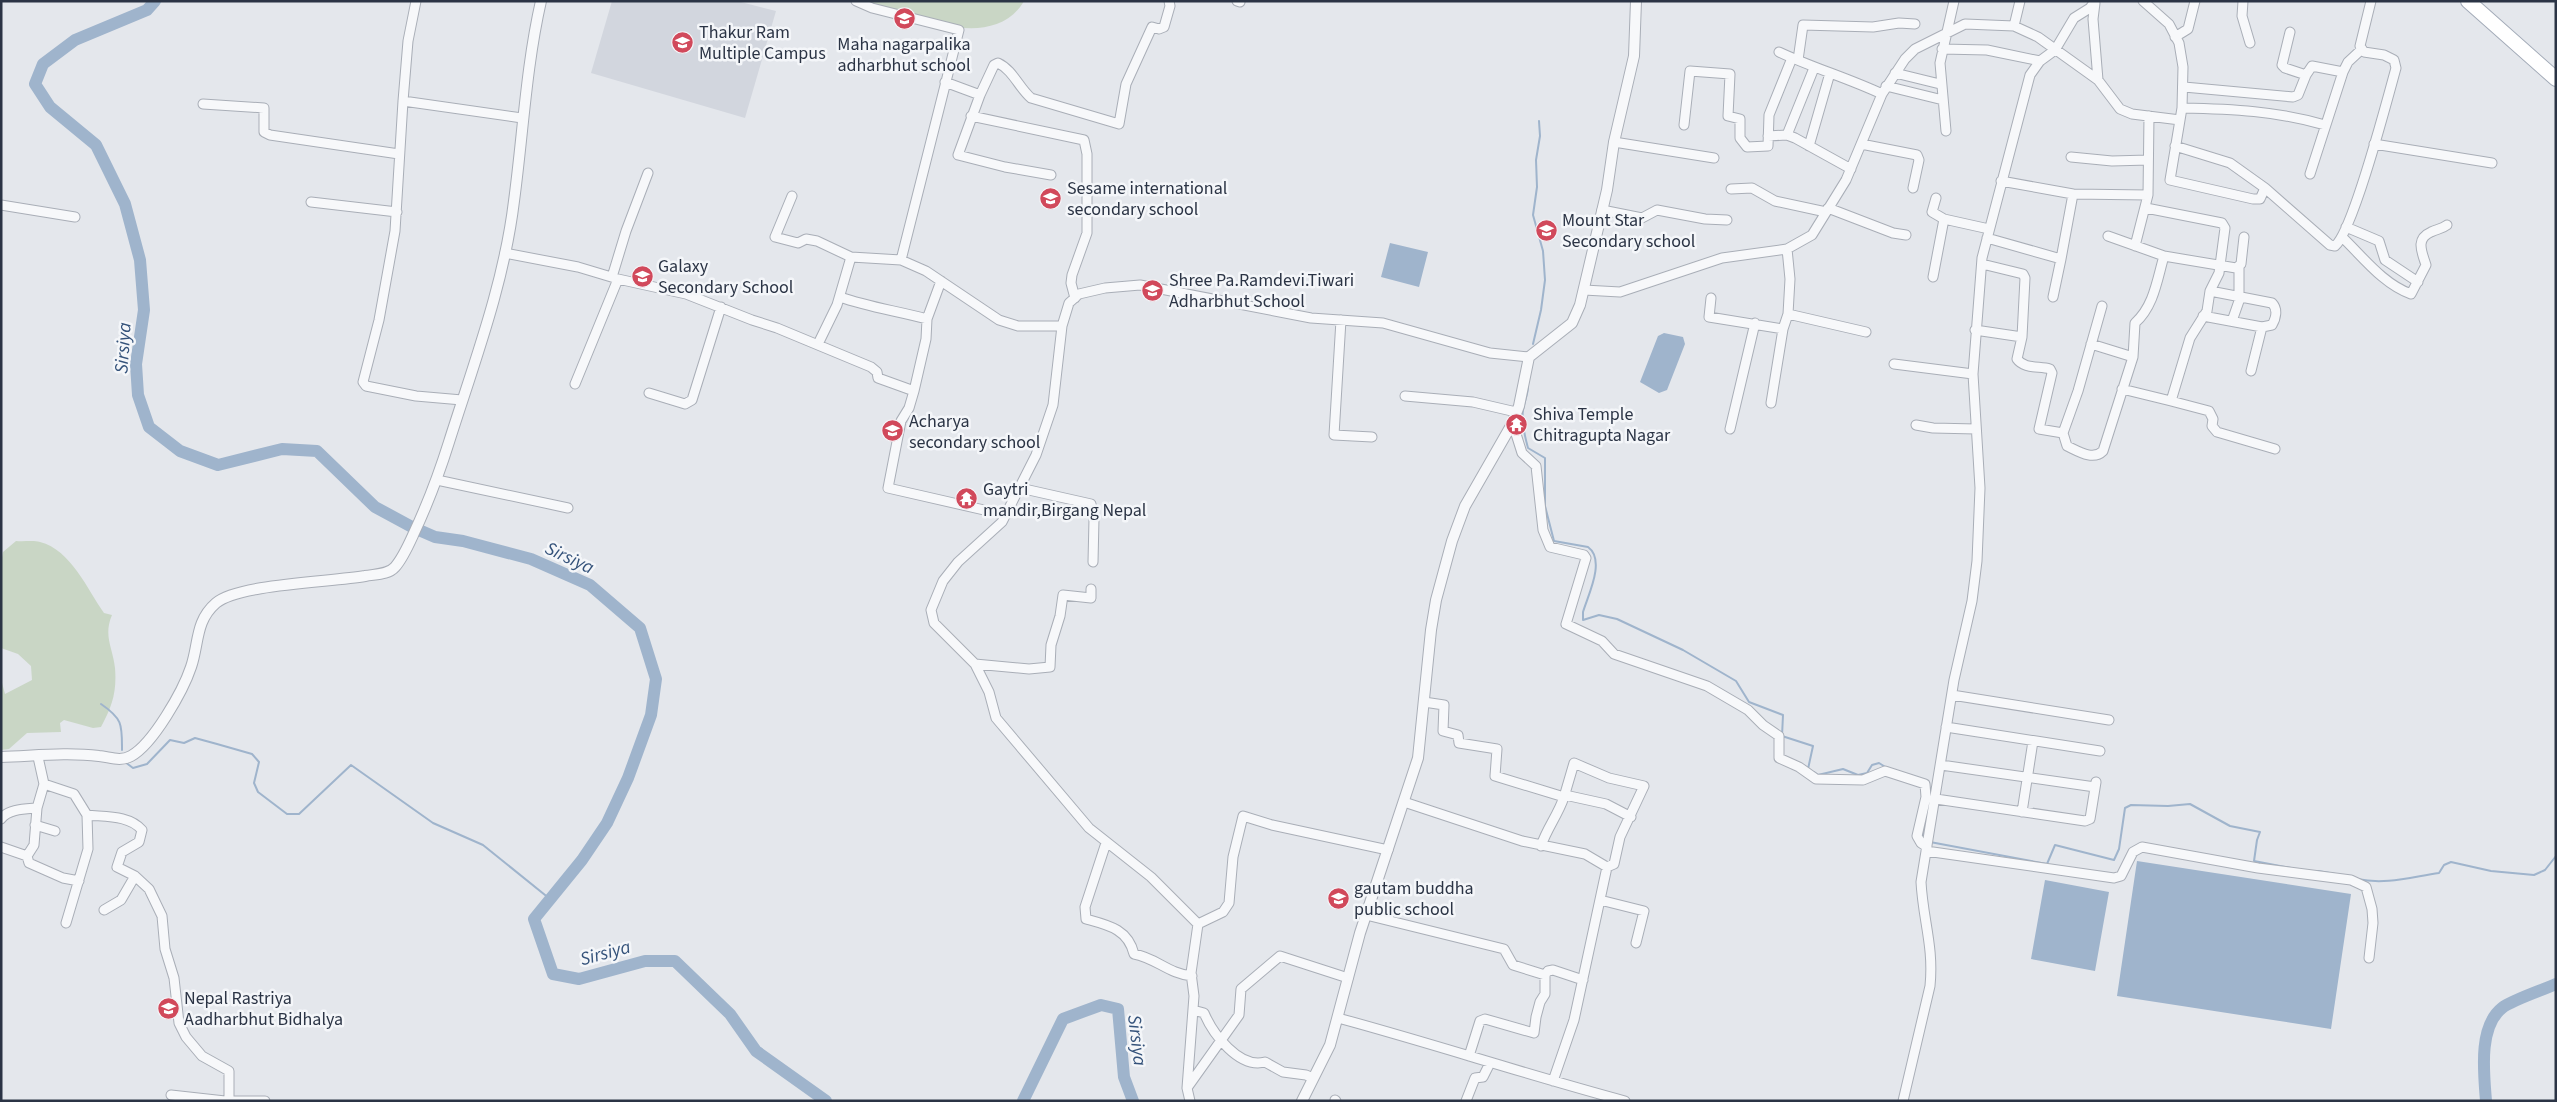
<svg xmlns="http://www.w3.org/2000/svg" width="2557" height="1102" viewBox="0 0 2557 1102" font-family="'Source Sans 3',sans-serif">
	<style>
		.built { fill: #d2d6de }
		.green { fill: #c9d6c5 }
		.water { fill: #9fb4cc }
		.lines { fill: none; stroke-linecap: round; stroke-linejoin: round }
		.stream { stroke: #9fb4cc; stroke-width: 2 }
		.river { stroke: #9fb4cc; stroke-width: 12 }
		.minor-casing { stroke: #a9aeb7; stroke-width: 11 }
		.tertiary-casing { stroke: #a9aeb7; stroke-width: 12 }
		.primary-casing { stroke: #a3abb8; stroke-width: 16 }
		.minor { stroke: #f7f8fa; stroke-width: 9 }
		.tertiary { stroke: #f7f8fa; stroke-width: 10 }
		.primary { stroke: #fff; stroke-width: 14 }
		.labels { text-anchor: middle; stroke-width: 5; stroke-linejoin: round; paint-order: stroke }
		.poi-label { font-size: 18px; fill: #2b3445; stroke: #f4f6f9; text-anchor: start }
		.water-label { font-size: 19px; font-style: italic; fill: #34527a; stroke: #f4f6f9 }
	</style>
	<rect width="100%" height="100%" fill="#e4e7ec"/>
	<path class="built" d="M 612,1 L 737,1 L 776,11 L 745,118 L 591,73 Z"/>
	<path class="green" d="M 862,1 L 1024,1 C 1010,26 981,31 956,27 Z
		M 16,541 C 24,542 33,540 40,542 C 71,550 87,589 104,613 L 112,615 C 103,636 113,648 115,668 C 117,692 112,707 101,727 L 93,728 L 64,720 L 60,723 L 61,732 L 27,733 L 9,749 L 1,750 L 1,679 L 5,694 L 32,680 L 31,666 L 18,654 L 1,648 L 1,563 L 3,552 Z"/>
	<path class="water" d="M 1390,243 L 1428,252 L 1419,287 L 1381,277 Z
		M 1664,333 L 1683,337 L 1685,344 L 1667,390 L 1659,393 L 1640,382 L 1658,336 Z
		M 2137,861 L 2351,894 L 2331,1029 L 2117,996 Z
		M 2045,880 L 2109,892 L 2095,971 L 2031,959 Z"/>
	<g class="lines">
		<path class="stream" d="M 1533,344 L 1541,310 L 1545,280 L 1543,251 L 1533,215 L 1537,187 L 1536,160 L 1540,136 L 1539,121
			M 1528,386 C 1528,395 1524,402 1523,410 C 1521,422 1525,437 1528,448 L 1545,458 L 1545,506 L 1554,541 L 1588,547 C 1606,560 1588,595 1583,612 L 1583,620 L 1599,615 L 1617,619 L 1683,650 L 1736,681 L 1749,702 L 1783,715 L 1782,736 L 1813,746 L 1808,769
			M 101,704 C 123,719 122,725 122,750
			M 125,762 L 133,768 L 147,764 L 170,740 L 184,743 L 195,738 L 217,744 L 252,754 L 259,762 L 254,783 L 258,792 L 287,814 L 299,814 L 351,765 L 433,823 L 483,845 L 550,899
			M 1814,772 L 1818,775 L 1843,769 L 1858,775 L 1867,773 L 1872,765 L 1879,763 L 1887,768
			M 1922,838 L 1931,797
			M 1930,842 L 2047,864 L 2055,845 L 2114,860 L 2119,849 L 2125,808 L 2131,805 L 2168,806 L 2190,804 L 2230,826 L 2260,832 L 2257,840 L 2254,861 L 2291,868
			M 2318,871 L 2341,875
			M 2357,879 C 2386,885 2411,877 2439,873 L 2444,865 L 2451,862 L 2491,871 L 2534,875 L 2545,870 L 2556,856"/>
		<path class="river" d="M 155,1 L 147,10 L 75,40 L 43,64 L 35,84 L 50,107 L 96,145 L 125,204 L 140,260 L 144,310 L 136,364 L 138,395 L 149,427 L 180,451 L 218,465 L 282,449 L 317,451 L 375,507 L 412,527 L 435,537 L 463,541 L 531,559 L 590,585 L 640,628 L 656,679 L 651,715 L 628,778 L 607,823 L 582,860 L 534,919 L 553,974 L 579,979 L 645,961 L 675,961 L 730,1014 L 756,1051 L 826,1101
			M 1023,1101 L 1063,1019 L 1101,1005 L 1118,1009 L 1124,1077 L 1133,1101
			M 2486,1101 C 2484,1074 2478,1027 2502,1008 C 2512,1000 2543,990 2556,984"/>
		<defs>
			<path id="minor" d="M 416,1 L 408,41 L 403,101 L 395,231 L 379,320 L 363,382 L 366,386 L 416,396 L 462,400
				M 856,1 L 872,8 L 959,30 L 901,260
				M 1237,1 L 1240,2
				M 2143,1 L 2169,24 L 2179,43 L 2183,67 L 2182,108 L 2170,180 L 2253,199 L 2260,199 L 2265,188
				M 2243,1 L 2242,16 L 2250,43
				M 2095,3 L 2093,19 L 2098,80
				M 2014,26 L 2020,1
				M 2290,32 L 2282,65 L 2285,68 L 2306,75
				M 2175,37 L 2188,29 L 2195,1
				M 1942,49 L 1987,50 L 2040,61
				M 1779,52 C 1813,68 1848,78 1882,94
				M 1798,60 L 1803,25 L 1873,27 L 1899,23 L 1915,24
				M 1895,73 L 1940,84
				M 945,82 L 980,95 L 958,155 L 1005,167 L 1051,175
				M 1886,86 L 1943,100
				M 2184,87 L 2293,97 L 2298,95 L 2306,75 L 2312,66 L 2343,72
				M 980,95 L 994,65 L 998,63 C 1013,70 1019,88 1031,98 L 1119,124 L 1126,84 L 1152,27 L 1159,29 L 1164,27 L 1170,6 L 1169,1
				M 403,101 L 522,118
				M 203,104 L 264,108 L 264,132 L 270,135 L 399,154
				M 2182,108 C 2233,109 2276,111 2325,125
				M 971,116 L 1084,140 L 1087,154 L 1087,233 L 1072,275 L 1071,283 L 1075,298
				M 1684,125 L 1690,71 L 1730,74 L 1728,116 L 1740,119 L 1740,138 L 1747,147 L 1768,146 L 1769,115 L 1792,58
				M 1946,131 L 1940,63 L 1954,1
				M 1787,135 L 1814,68
				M 1768,136 L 1787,135 L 1795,138 L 1851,169
				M 1614,142 L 1714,158
				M 1861,144 L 1917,155 L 1919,160 L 1913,188
				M 2374,144 L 2492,163
				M 1809,146 L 1830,73
				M 2175,146 L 2230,163 L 2265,188 L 2330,245 L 2335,246 C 2353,231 2388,97 2396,68 L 2394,60 L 2384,55 L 2364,52 L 2360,46 L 2371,1
				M 2071,157 L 2112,161 L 2148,160
				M 2310,174 L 2343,72 L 2348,62 L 2362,49
				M 2001,181 L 2073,194 L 2148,195
				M 1731,189 L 1752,188 L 1775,201 L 1826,212
				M 792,196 L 775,237 L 798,243 L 806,239 L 817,241 L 851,257
				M 1936,198 L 1932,212 L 1944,219
				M 311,202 L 397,212
				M 1,205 L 75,217
				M 1828,208 L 1893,233 L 1906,235
				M 2146,208 L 2222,223 L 2225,228 L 2219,273 L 2210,291 L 2207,311 L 2190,338 L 2171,401 L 2209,411 L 2213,419 L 2212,426 L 2217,432 L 2275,449
				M 1602,210 L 1642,218 L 1657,210 L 1705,219 L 1727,220
				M 2346,227 L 2379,241 L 2385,260 L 2418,282
				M 2108,236 L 2164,256 L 2236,268 L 2241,264 L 2244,237
				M 2342,237 C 2363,257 2383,284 2411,294 L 2426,265 C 2422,252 2415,239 2431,232 C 2437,229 2442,229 2447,225
				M 1987,238 L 2061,259 L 2073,194
				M 2135,246 L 2148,195 L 2149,116
				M 505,253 L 578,267 L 618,279 L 686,294 L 752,320 L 777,328 L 871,367 L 877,372 L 878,378 L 914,391
				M 1982,264 L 2023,274 L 2025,278 L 2022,337
				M 612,277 L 626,231 L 648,173
				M 1933,277 L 1944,219 L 1989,229
				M 941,281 L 927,319 L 926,339 L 914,391 L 909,408 L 901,421 L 888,488 L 1006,515
				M 1584,290 L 1620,292 L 1722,258 L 1787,249 L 1812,235 L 1846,180 L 1882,94 L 1905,59 L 1915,49 L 1965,24 L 2014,26 L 2038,37 L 2098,80 L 2120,109 L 2132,114 L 2180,120
				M 840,297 C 868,307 898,311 927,319
				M 2053,297 L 2061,259
				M 1711,298 L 1709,317 L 1783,329
				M 1788,314 L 1866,332
				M 2203,316 L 2262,327 L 2272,325 C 2276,318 2278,309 2272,303 L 2210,291
				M 1341,320 L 1334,435 L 1372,437
				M 2232,321 L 2239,301 L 2239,267
				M 1975,330 L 2022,337 L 2017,359 C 2024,369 2039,366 2050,369 L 2052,373 L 2039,429 L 2063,433 L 2067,446 C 2078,451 2093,461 2103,451 L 2133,357 L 2135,323 C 2154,306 2157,280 2164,256
				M 818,344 L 837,305 L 851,257 L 901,260 L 926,271 L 999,320 L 1018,326 L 1062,326
				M 2091,344 L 2133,357
				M 1894,364 L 1973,374
				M 2251,371 L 2262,327
				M 575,384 L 618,279
				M 2122,389 L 2171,401
				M 649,393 L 685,404 L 692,400 L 721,307
				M 1405,396 L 1473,402 L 1516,412
				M 1771,403 L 1783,329 L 1788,314 L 1790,279 L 1787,249
				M 1916,425 L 1933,428 L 1976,429
				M 1510,427 L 1516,434 L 1522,453 L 1536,466 L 1543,530 L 1550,547 L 1584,555 L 1586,558 L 1566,624 L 1602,641 L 1614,654 L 1707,686 L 1748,710 L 1763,725 L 1779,736 L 1779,758 L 1799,767 L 1816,779 L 1863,780 L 1885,771 L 1925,784 L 1926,797 L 1917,836 L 1921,843 L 1927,847
				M 1730,429 L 1755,323
				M 2063,433 L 2078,391 L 2102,306
				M 437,480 L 568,508
				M 1020,488 L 1091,504 L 1094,519 L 1093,562
				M 975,664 L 1029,669 L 1050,667 L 1051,645 L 1060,616 L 1063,595 L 1091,598 L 1091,589
				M 1952,695 L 2109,720
				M 1946,727 L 2100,751
				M 38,757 L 44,784 L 74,794 L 87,815 C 106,817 129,815 142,830 L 139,842 L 122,852 L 117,867 L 135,876 L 149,889 L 162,916 L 165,949 L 174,978 L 179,1023 L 186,1037 L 202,1056 L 229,1071 L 229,1101
				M 1941,765 L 2095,787
				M 44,784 L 37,808 L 34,845 L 27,856 L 29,863 L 63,878 L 79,881
				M 1565,795 L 1606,804 L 1631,817
				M 1936,799 L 2085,821 L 2090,819 L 2096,782
				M 1404,802 L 1522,841 L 1585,854 L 1607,867 L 1614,864 L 1620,837 L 1644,786 L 1609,778 L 1574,763 L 1564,797 L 1495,776 L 1497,749 L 1459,743 L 1458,735 L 1443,731 L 1444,705 L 1424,702
				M 2022,812 L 2033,741
				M 1,819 C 8,809 25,809 37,808
				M 35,825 L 55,831
				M 1106,843 L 1085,907 L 1086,919 C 1108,925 1128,929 1134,954 C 1156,958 1169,974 1192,976
				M 1541,846 C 1547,828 1558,815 1564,797
				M 1,847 L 27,856
				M 1926,851 L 2114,878 L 2121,876 L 2133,852 L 2142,847 L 2258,868 L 2351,880 L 2366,887 L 2372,909 L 2373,923 L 2369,958
				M 1600,900 L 1644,911 L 1636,943
				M 104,910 L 121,900 L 135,876
				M 1366,915 L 1504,949 L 1513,965 L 1545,975 L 1548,971 L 1553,970 L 1583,980
				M 66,923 L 88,849 L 87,815
				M 1198,924 L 1223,912 L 1229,903 L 1233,857 L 1243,816 L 1272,825 L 1388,850
				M 1193,1010 L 1204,1013 C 1213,1034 1239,1069 1265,1062 L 1283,1072 L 1306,1075 L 1313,1078
				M 1338,1018 C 1434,1044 1528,1075 1625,1101
				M 1469,1056 L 1480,1021 L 1485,1019 L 1534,1033 L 1536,1017 L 1540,1002 L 1545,994 L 1545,975
				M 1553,1081 L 1574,1020 L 1607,867
				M 1187,1088 L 1239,1015 L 1241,989 L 1280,956 L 1348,978
				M 171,1095 L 225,1101
				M 1335,1100 L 1336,1101
				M 232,1101 L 265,1101
				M 1190,1101 L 1187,1088 L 1194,996 L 1191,973 L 1198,924 L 1151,877 L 1089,828 L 996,718 L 989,692 L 975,664 L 934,623 L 931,610 L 943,581 L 958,562 L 1002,522 L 1036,455 L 1053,405 L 1062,326 L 1069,303 L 1079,294 L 1105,288 L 1140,285 L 1311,318 L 1383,323 L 1490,353 L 1529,357
				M 1466,1101 L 1475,1078 L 1483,1077 L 1490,1063
				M 1903,1101 L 1930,986 C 1934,947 1923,920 1921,882 L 1954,680 L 1972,601 L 1977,561 L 1980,488 L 1973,374 L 1982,258 L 2030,75 L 2040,61 L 2055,50 L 2074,18 L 2090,8 L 2095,1"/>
			<path id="tertiary" d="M 1,757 C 34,756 66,752 99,756 C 110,757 120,762 131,756 C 153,744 183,691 191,667 C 199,644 195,621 216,603 C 238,584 331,582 365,576 C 375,574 388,575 395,567 C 403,558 409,544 414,533 C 428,503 439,474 449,442 C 474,363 504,284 514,201 C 523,134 526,67 541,1
				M 1302,1101 L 1330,1045 L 1360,933 L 1418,758 L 1431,630 L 1436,600 L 1452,541 L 1465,506 L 1512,424 L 1519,406 L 1529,357 L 1572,323 L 1580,305 L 1607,190 L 1614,142 L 1634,56 L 1636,1"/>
			<path id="primary" d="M 2468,1 L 2556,79"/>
		</defs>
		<use href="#minor" class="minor-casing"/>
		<use href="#tertiary" class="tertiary-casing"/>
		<use href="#primary" class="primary-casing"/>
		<use href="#minor" class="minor"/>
		<use href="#tertiary" class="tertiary"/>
		<use href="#primary" class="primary"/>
	</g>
	<defs>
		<symbol id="school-disc" viewBox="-11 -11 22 22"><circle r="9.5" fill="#d1495b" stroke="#f4f6f9"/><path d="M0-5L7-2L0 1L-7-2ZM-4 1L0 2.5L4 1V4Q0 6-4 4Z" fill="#fff"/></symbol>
		<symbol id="university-disc" viewBox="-11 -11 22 22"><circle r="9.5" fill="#d1495b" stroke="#f4f6f9"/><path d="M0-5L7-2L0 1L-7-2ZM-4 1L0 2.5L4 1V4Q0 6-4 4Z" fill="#fff"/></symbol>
		<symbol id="temple-disc" viewBox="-11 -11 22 22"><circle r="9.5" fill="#d1495b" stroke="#f4f6f9"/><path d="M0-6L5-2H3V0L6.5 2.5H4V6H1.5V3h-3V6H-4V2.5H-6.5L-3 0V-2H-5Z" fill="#fff"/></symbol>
	</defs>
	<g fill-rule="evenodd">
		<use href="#school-disc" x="892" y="6" width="25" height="25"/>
		<use href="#university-disc" x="670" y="30" width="25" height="25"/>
		<use href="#school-disc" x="1038" y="186" width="25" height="25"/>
		<use href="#school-disc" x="1534" y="218" width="25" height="25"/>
		<use href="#school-disc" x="630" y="264" width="25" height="25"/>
		<use href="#school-disc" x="1140" y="278" width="25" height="25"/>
		<use href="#temple-disc" x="1504" y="412" width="25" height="25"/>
		<use href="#school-disc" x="880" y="418" width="25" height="25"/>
		<use href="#temple-disc" x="954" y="486" width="25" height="25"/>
		<use href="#school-disc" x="1326" y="886" width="25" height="25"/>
		<use href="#school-disc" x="156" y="996" width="25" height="25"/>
	</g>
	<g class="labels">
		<g class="poi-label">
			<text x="699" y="38">Thakur Ram<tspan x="699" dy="21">Multiple Campus</tspan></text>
			<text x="904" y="50" text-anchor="middle">Maha nagarpalika<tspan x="904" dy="21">adharbhut school</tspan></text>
			<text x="1067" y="194">Sesame international<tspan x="1067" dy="21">secondary school</tspan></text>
			<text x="1562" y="226">Mount Star<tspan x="1562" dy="21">Secondary school</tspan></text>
			<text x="658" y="272">Galaxy<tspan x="658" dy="21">Secondary School</tspan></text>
			<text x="1169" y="286">Shree Pa.Ramdevi.Tiwari<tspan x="1169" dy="21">Adharbhut School</tspan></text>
			<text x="1533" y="420">Shiva Temple<tspan x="1533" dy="21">Chitragupta Nagar</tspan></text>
			<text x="909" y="427">Acharya<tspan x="909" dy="21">secondary school</tspan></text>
			<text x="983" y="495">Gaytri<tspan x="983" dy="21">mandir,Birgang Nepal</tspan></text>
			<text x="1354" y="894">gautam buddha<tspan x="1354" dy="21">public school</tspan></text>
			<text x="184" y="1004">Nepal Rastriya<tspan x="184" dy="21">Aadharbhut Bidhalya</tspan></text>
		</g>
		<g class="water-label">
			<text transform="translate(122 348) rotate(-86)" y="7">Sirsiya</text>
			<text transform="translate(570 557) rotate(25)" y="7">Sirsiya</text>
			<text transform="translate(605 952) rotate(-15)" y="7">Sirsiya</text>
			<text transform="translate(1138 1040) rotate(83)" y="7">Sirsiya</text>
		</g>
	</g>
	<rect width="2557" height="1102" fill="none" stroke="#2b3445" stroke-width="5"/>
</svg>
